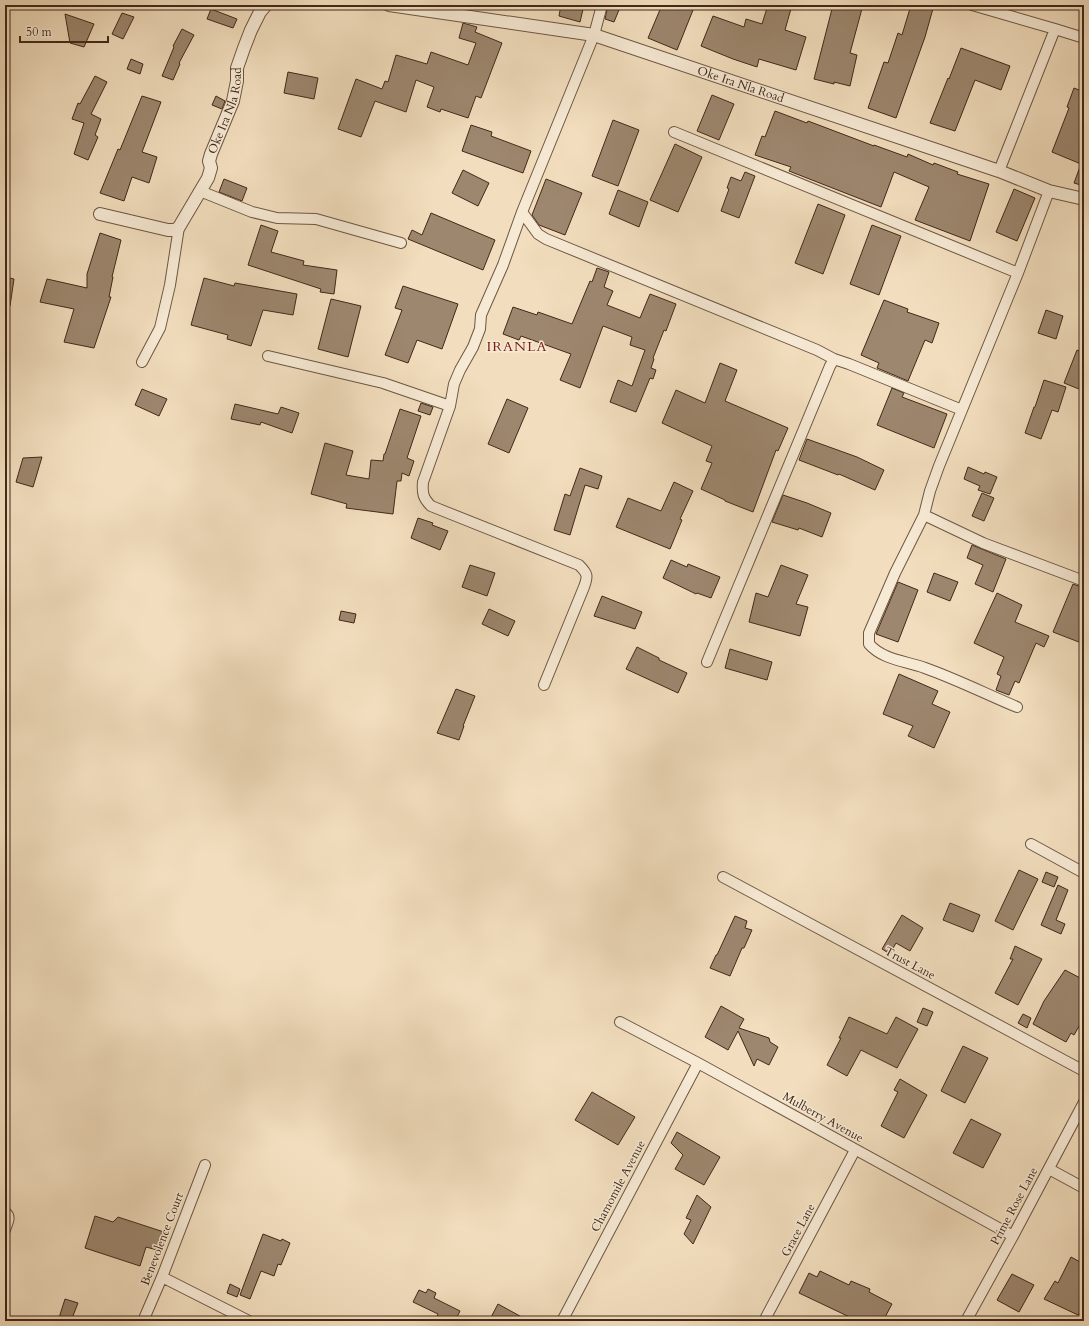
<svg xmlns="http://www.w3.org/2000/svg" width="1089" height="1326" viewBox="0 0 1089 1326" font-family="Cardo,serif">
	<style>
		.building { fill: #9d876f; stroke: #412919 }
		.lines { fill: none; stroke-linecap: round; stroke-linejoin: round }
		.minor-casing { stroke: #6d5642; stroke-width: 12 }
		.tertiary-casing { stroke: #6d5642; stroke-width: 14 }
		.minor { stroke: #f7ead5; stroke-width: 10 }
		.tertiary { stroke: #f7ead5; stroke-width: 12 }
		.labels { text-anchor: middle; stroke-width: 3; stroke-linejoin: round; paint-order: stroke }
		.street-label { font-size: 12px; fill: #412919; stroke: #f7ead5 }
		.quarter-label { font-size: 14px; letter-spacing: 1px; fill: #7a1f14; stroke: #f7ead5 }
	</style>
	<rect width="100%" height="100%" fill="#f2debe"/>
	<filter id="stains"><feTurbulence type="fractalNoise" baseFrequency=".005" numOctaves="4"/><feColorMatrix values="0 0 0 0 .2 0 0 0 0 .09 0 0 0 0 .02 0 0 0 .5 -.17"/></filter>
	<radialGradient id="worn" r=".72"><stop offset=".6" stop-color="#630" stop-opacity="0"/><stop offset="1" stop-color="#630" stop-opacity=".3"/></radialGradient>
	<path class="building" d="M 561,5 L 584,5 L 580,22 L 559,16 Z
		M 608,5 L 621,5 L 614,22 L 605,19 Z
		M 662,5 L 695,5 L 677,50 L 648,38 Z
		M 768,5 L 792,5 L 785,30 L 806,37 L 796,70 L 759,59 L 757,67 L 733,59 L 701,46 L 713,16 L 744,27 L 746,19 L 762,24 Z
		M 833,5 L 863,5 L 850,53 L 857,55 L 850,86 L 834,82 L 834,84 L 814,79 Z
		M 911,5 L 934,5 L 925,37 L 896,118 L 868,108 L 884,62 L 888,63 L 898,33 L 902,35 Z
		M 211,9 L 237,19 L 233,28 L 207,19 Z
		M 122,13 L 134,17 L 123,39 L 112,34 Z
		M 65,14 L 94,24 L 84,47 L 70,43 Z
		M 463,23 L 477,27 L 475,32 L 502,43 L 481,98 L 476,96 L 468,118 L 441,109 L 440,112 L 427,107 L 434,87 L 416,80 L 406,112 L 375,101 L 361,137 L 338,129 L 356,79 L 382,89 L 385,81 L 388,82 L 396,55 L 427,64 L 431,52 L 468,65 L 476,43 L 459,38 Z
		M 182,29 L 194,35 L 179,63 L 180,64 L 173,80 L 162,76 L 174,47 L 173,46 Z
		M 961,48 L 1010,66 L 1001,90 L 975,80 L 955,131 L 930,123 L 948,78 L 949,79 Z
		M 131,59 L 143,64 L 140,74 L 127,69 Z
		M 288,72 L 318,78 L 314,99 L 284,93 Z
		M 95,76 L 107,82 L 91,114 L 101,119 L 95,135 L 98,137 L 88,160 L 74,154 L 84,123 L 72,119 L 78,103 L 80,104 Z
		M 1074,88 L 1084,92 L 1084,186 L 1074,183 L 1081,164 L 1052,152 L 1069,108 L 1067,107 Z
		M 712,95 L 734,104 L 719,140 L 697,131 Z
		M 142,96 L 161,102 L 142,152 L 157,157 L 149,183 L 132,177 L 124,201 L 100,193 L 118,149 L 120,150 Z
		M 216,96 L 225,101 L 222,109 L 212,105 Z
		M 775,111 L 807,123 L 808,121 L 874,146 L 874,145 L 907,157 L 908,154 L 933,165 L 934,163 L 958,172 L 957,174 L 989,184 L 970,241 L 915,220 L 929,187 L 894,172 L 881,207 L 789,171 L 791,167 L 755,155 L 762,136 L 765,137 Z
		M 613,120 L 639,130 L 618,186 L 592,176 Z
		M 471,125 L 492,132 L 491,136 L 531,151 L 523,173 L 462,151 Z
		M 675,144 L 702,157 L 678,212 L 650,200 Z
		M 463,170 L 489,183 L 478,206 L 452,193 Z
		M 745,172 L 755,176 L 739,218 L 721,211 L 729,189 L 727,188 L 731,177 L 741,181 Z
		M 224,179 L 247,188 L 242,201 L 219,192 Z
		M 546,179 L 582,193 L 565,235 L 539,225 L 532,215 Z
		M 1014,189 L 1035,198 L 1017,241 L 996,232 Z
		M 618,190 L 648,202 L 639,227 L 609,214 Z
		M 818,204 L 845,215 L 823,274 L 795,263 Z
		M 431,213 L 495,240 L 483,270 L 408,239 L 412,230 L 422,235 Z
		M 261,225 L 278,231 L 271,252 L 304,261 L 303,265 L 337,270 L 334,294 L 320,292 L 321,289 L 248,265 Z
		M 872,225 L 901,236 L 879,295 L 850,284 Z
		M 100,233 L 121,240 L 112,277 L 113,277 L 109,297 L 111,297 L 94,348 L 64,342 L 74,309 L 40,302 L 47,279 L 87,288 L 87,274 Z
		M 597,268 L 609,272 L 604,287 L 613,291 L 607,305 L 640,318 L 650,294 L 676,304 L 666,331 L 664,330 L 653,358 L 654,359 L 651,368 L 656,370 L 653,379 L 650,378 L 636,412 L 610,402 L 618,380 L 632,386 L 645,350 L 630,345 L 632,337 L 603,326 L 580,388 L 560,380 L 571,354 L 521,336 L 519,340 L 503,334 L 513,307 L 537,315 L 538,312 L 572,324 L 590,281 L 592,282 Z
		M 5,277 L 14,279 L 10,306 L 5,305 Z
		M 204,278 L 234,286 L 235,283 L 297,294 L 293,315 L 263,310 L 251,346 L 227,339 L 228,335 L 191,325 Z
		M 403,286 L 458,304 L 442,349 L 417,340 L 408,363 L 385,355 L 402,310 L 395,308 Z
		M 331,299 L 361,306 L 348,357 L 318,349 Z
		M 884,300 L 908,309 L 907,312 L 939,323 L 932,343 L 925,340 L 908,381 L 877,368 L 879,363 L 861,355 Z
		M 1046,310 L 1063,316 L 1056,339 L 1038,333 Z
		M 1077,350 L 1084,353 L 1084,391 L 1064,383 Z
		M 720,363 L 737,370 L 725,401 L 788,428 L 778,451 L 776,450 L 753,512 L 725,501 L 725,500 L 701,489 L 712,463 L 706,461 L 712,446 L 662,423 L 676,390 L 705,403 Z
		M 1044,380 L 1066,387 L 1058,412 L 1052,410 L 1041,439 L 1025,433 L 1034,407 L 1035,407 Z
		M 892,388 L 904,393 L 902,397 L 947,414 L 934,448 L 877,425 Z
		M 142,389 L 167,399 L 159,416 L 135,405 Z
		M 507,399 L 528,408 L 509,453 L 488,444 Z
		M 421,403 L 433,407 L 430,415 L 418,411 Z
		M 235,404 L 278,414 L 281,407 L 299,413 L 292,433 L 261,422 L 260,425 L 231,419 Z
		M 400,409 L 421,416 L 407,458 L 414,461 L 409,476 L 402,473 L 401,481 L 397,481 L 393,514 L 346,508 L 347,504 L 311,494 L 325,443 L 353,451 L 346,475 L 369,479 L 371,460 L 383,461 L 384,454 L 385,454 Z
		M 807,439 L 857,457 L 884,470 L 875,490 L 839,474 L 838,475 L 799,460 Z
		M 42,457 L 33,487 L 16,482 L 23,458 Z
		M 968,467 L 984,474 L 985,472 L 997,477 L 990,494 L 978,490 L 980,486 L 964,479 Z
		M 580,468 L 602,476 L 598,489 L 585,485 L 570,535 L 554,530 L 565,494 L 570,496 Z
		M 674,482 L 693,491 L 680,519 L 682,520 L 670,549 L 616,527 L 628,498 L 661,511 Z
		M 982,493 L 994,498 L 984,521 L 972,516 Z
		M 783,495 L 807,503 L 831,513 L 822,537 L 799,528 L 798,530 L 772,522 Z
		M 418,518 L 433,523 L 432,525 L 448,531 L 440,550 L 411,538 Z
		M 972,545 L 1006,559 L 993,592 L 975,584 L 983,565 L 967,558 Z
		M 671,560 L 687,567 L 688,564 L 720,577 L 711,598 L 697,593 L 696,594 L 663,578 Z
		M 470,565 L 495,573 L 487,596 L 462,587 Z
		M 781,565 L 808,575 L 796,604 L 808,607 L 800,636 L 749,622 L 756,593 L 768,597 Z
		M 934,573 L 958,582 L 950,601 L 927,592 Z
		M 898,582 L 918,590 L 898,642 L 876,634 Z
		M 1073,584 L 1084,588 L 1084,644 L 1053,632 Z
		M 997,593 L 1022,605 L 1015,622 L 1049,636 L 1044,647 L 1036,643 L 1019,683 L 1015,681 L 1009,695 L 996,690 L 1001,676 L 997,674 L 1004,657 L 974,643 Z
		M 602,596 L 642,612 L 635,629 L 594,616 Z
		M 489,609 L 515,621 L 508,636 L 482,624 Z
		M 341,611 L 356,614 L 354,623 L 339,620 Z
		M 637,647 L 659,658 L 659,660 L 687,673 L 678,693 L 626,669 Z
		M 730,649 L 772,662 L 767,680 L 725,668 Z
		M 899,674 L 938,691 L 932,704 L 950,712 L 934,748 L 908,736 L 913,726 L 883,714 Z
		M 456,689 L 475,696 L 463,726 L 464,726 L 459,740 L 437,733 Z
		M 1019,870 L 1038,879 L 1013,930 L 995,921 Z
		M 1046,872 L 1058,877 L 1054,887 L 1042,882 Z
		M 1058,885 L 1068,890 L 1056,920 L 1065,924 L 1061,934 L 1041,925 Z
		M 950,903 L 980,915 L 973,932 L 943,920 Z
		M 902,915 L 923,928 L 910,951 L 896,943 L 890,954 L 882,949 Z
		M 735,916 L 747,921 L 745,928 L 752,930 L 744,948 L 742,948 L 730,976 L 710,968 L 716,955 L 717,955 Z
		M 1015,946 L 1042,959 L 1018,1005 L 995,993 L 1013,959 L 1010,959 Z
		M 1065,970 L 1084,980 L 1084,1009 L 1080,1019 L 1082,1021 L 1074,1035 L 1071,1033 L 1066,1042 L 1033,1024 L 1044,1001 Z
		M 721,1006 L 744,1019 L 739,1028 L 769,1038 L 770,1042 L 778,1047 L 769,1065 L 757,1059 L 754,1066 L 738,1031 L 728,1050 L 705,1037 Z
		M 923,1008 L 933,1012 L 927,1026 L 917,1022 Z
		M 1023,1014 L 1031,1018 L 1027,1028 L 1018,1023 Z
		M 849,1017 L 887,1034 L 896,1017 L 918,1029 L 897,1068 L 861,1050 L 847,1076 L 827,1065 L 841,1038 L 839,1038 Z
		M 963,1046 L 988,1058 L 965,1103 L 941,1091 Z
		M 900,1079 L 927,1095 L 904,1138 L 881,1126 L 898,1092 L 894,1090 Z
		M 592,1092 L 635,1117 L 618,1145 L 575,1120 Z
		M 971,1119 L 1001,1134 L 983,1168 L 953,1153 Z
		M 677,1132 L 720,1157 L 704,1185 L 675,1169 L 683,1155 L 671,1143 Z
		M 697,1195 L 711,1207 L 693,1244 L 684,1234 L 691,1220 L 686,1218 Z
		M 95,1216 L 113,1222 L 118,1217 L 167,1233 L 161,1251 L 146,1247 L 140,1266 L 85,1248 Z
		M 263,1234 L 281,1241 L 282,1239 L 290,1243 L 281,1265 L 278,1264 L 274,1276 L 261,1271 L 250,1299 L 240,1295 Z
		M 1071,1257 L 1084,1264 L 1084,1306 L 1078,1315 L 1044,1299 L 1055,1281 L 1058,1283 Z
		M 820,1271 L 849,1285 L 851,1281 L 870,1289 L 869,1292 L 892,1304 L 883,1321 L 858,1321 L 799,1293 L 809,1273 L 817,1277 Z
		M 1012,1274 L 1034,1285 L 1019,1312 L 997,1300 Z
		M 230,1284 L 240,1289 L 237,1297 L 227,1293 Z
		M 428,1289 L 436,1293 L 434,1298 L 460,1311 L 455,1321 L 435,1321 L 438,1314 L 413,1302 L 419,1290 L 426,1293 Z
		M 65,1299 L 78,1303 L 71,1321 L 58,1321 Z
		M 498,1304 L 529,1321 L 489,1321 Z"/>
	<g class="lines">
		<defs>
			<path id="minor" d="M 972,5 L 1055,29 L 999,171
				M 1055,29 L 1084,38
				M 674,132 L 1018,273
				M 200,191 L 252,212 L 277,218 L 316,219 L 401,243
				M 1049,191 L 1018,273 L 939,466 L 930,491 L 924,515 L 983,543 L 1084,581
				M 522,212 L 538,234 L 546,239 L 817,350 L 834,359
				M 268,356 L 383,383 L 450,406
				M 142,362 L 160,328 L 170,285 L 179,227
				M 924,515 L 895,573 L 869,633 L 869,644 C 883,660 906,661 925,668 C 956,679 986,694 1017,707
				M 707,662 L 830,366 L 834,359 L 849,364 L 962,410
				M 544,685 L 584,587 C 588,576 588,574 579,565 L 431,506 C 423,498 422,493 423,482 L 450,406 L 454,384 L 460,370 L 473,347 L 480,329 L 481,315 L 503,265 L 522,212 L 594,35 L 602,5
				M 1031,844 L 1084,873
				M 723,877 L 1084,1071
				M 620,1022 L 698,1063 L 1013,1236
				M 1049,1169 L 1084,1188
				M 5,1212 C 12,1217 7,1223 5,1230
				M 162,1277 L 249,1321
				M 143,1321 L 162,1277 L 205,1165
				M 562,1321 L 698,1063
				M 764,1321 L 855,1150
				M 966,1321 L 1013,1236 L 1084,1102"/>
			<g id="tertiary">
				<path id="s1" d="M 389,5 L 594,35 L 999,171 L 1049,191 L 1084,199"/>
				<path id="s2" d="M 100,214 L 168,230 L 175,230 L 179,227 L 208,178 L 211,168 L 209,161 L 211,154 L 233,101 L 237,81 L 237,68 L 244,48 L 251,30 L 260,12 L 266,5"/>
			</g>
		</defs>
		<use href="#minor" class="minor-casing"/>
		<use href="#tertiary" class="tertiary-casing"/>
		<use href="#minor" class="minor"/>
		<use href="#tertiary" class="tertiary"/>
	</g>
	<g class="labels">
		<g class="street-label">
			<text dy="4" stroke="none"><textPath href="#s1" startOffset="362">Oke Ira Nla Road</textPath></text>
			<text dy="4" stroke="none"><textPath href="#s2" startOffset="210">Oke Ira Nla Road</textPath></text>
			<text transform="translate(910 963) rotate(28)" y="4">Trust Lane</text>
			<text transform="translate(823 1117) rotate(29)" y="4">Mulberry Avenue</text>
			<text transform="translate(618 1186) rotate(-62)" y="4">Chamomile Avenue</text>
			<text transform="translate(1014 1206) rotate(-62)" y="4">Prime Rose Lane</text>
			<text transform="translate(798 1230) rotate(-62)" y="4">Grace Lane</text>
			<text transform="translate(162 1239) rotate(-69)" y="4">Benevolence Court</text>
		</g>
		<g class="quarter-label">
			<text x="517" y="351">IRANLA</text>
		</g>
	</g>
	<rect width="1089" height="1326" fill="none" stroke="#f2debe" stroke-width="20"/>
	<rect x="6" y="6" width="1077" height="1314" fill="none" stroke="#412919" stroke-width="2"/>
	<rect x="10" y="10" width="1069" height="1306" fill="none" stroke="#412919"/>
	<path d="M20 36v6h88v-6" fill="none" stroke="#412919" stroke-width="2"/>
	<text x="26" y="36" font-size="12" fill="#412919" stroke="#f7ead5" stroke-width="3" paint-order="stroke">50 m</text>
	<rect width="100%" height="100%" filter="url(#stains)"/>
	<rect width="100%" height="100%" fill="url(#worn)"/>
</svg>
